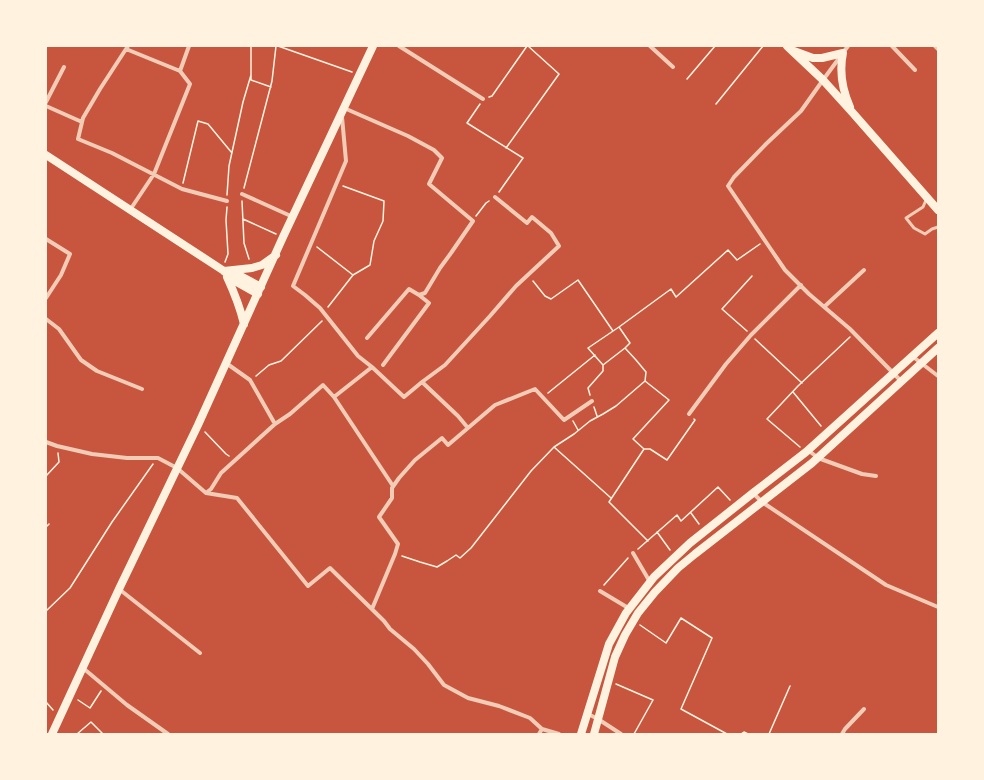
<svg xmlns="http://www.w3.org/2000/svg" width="984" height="780" viewBox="0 0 984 780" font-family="'Roboto Condensed',sans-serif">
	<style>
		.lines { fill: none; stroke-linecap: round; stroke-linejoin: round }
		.path { stroke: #fff3e0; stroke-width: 1.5 }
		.service { stroke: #f1ccb7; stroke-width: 3 }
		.minor { stroke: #f1ccb7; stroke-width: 4 }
		.secondary { stroke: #fff3e0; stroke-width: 8 }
	</style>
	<rect width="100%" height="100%" fill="#c8553d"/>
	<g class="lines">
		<path class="path" d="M 251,46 L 251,80 L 271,87
			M 278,46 L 352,72
			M 687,79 L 715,46
			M 489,97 L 492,96 L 527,46
			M 480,104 L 467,123 L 523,158 L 499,192
			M 716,104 L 763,46
			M 506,148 L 559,74 L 528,46
			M 183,183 L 198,121 L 208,124 L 232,153
			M 244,188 L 272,81 L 276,46
			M 227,195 L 229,166 L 243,102 L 251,75
			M 242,201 L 244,243 L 249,259
			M 476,216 L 486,203 L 489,201
			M 243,219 L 276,234
			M 317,247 L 353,275
			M 225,262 L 228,254 L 226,220 L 227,207
			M 533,281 L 545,296 L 551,299 L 578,280 L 613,331
			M 328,307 L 353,275 L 370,265 L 374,241 L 383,221 L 384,201 L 343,186
			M 747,331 L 722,309 L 752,276
			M 755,339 L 802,383
			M 625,348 L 630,343 L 619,327 L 671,289 L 676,297 L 728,250 L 737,260 L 760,244
			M 603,365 L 588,348 L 619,327
			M 256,376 L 269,365 L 281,361 L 322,321
			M 793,392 L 821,426
			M 548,393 L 595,355
			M 590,395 L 588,388 L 603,371 L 603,365 L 625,348 L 636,360 L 646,372 L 645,381
			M 594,407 L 597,416
			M 573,421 L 578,430
			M 205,432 L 226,454 L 229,456
			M 554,447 L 611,498
			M 800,447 L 767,419 L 798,386 L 850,337
			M 644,449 L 633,439 L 669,400 L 645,381
			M 46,476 L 59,462 L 58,453
			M 691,513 L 699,524
			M 46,527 L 49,524
			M 657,532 L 670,550
			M 648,541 L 609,502 L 644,449 L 650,449 L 667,460 L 695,420 L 694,419
			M 638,549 L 677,515 L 681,521 L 718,487 L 730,500
			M 402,556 L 420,562 L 437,567 L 447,561 L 456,555 L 460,558 L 471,548 L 531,471 L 554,447 L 574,434 L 590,421 L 603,414 L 616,406 L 645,381
			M 604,585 L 628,558
			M 46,611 L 70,588 L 112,522 L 153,464
			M 640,625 L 666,643 L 681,618 L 712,638 L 681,709 L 727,734
			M 616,684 L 653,700 L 634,734
			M 78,700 L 90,708 L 101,691
			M 46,702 L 53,710
			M 77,734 L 91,722 L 103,734
			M 741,734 L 744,732 L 748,734
			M 769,734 L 790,686"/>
		<path class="service" d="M 926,200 L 923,207 L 906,218 L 914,228 L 925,234 L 932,229 L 938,227"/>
		<path class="minor" d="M 128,46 L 126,49 L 180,71 L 190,84 L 154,174 L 130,210
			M 399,46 L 483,99
			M 650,46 L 673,67
			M 848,46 L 823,80 L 801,111 L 766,144 L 734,177 L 728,186 L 770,248 L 785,270 L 809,294 L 850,329 L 901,381
			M 892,46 L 915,70
			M 935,46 L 938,49
			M 126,49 L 100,89 L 83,118 L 78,139 L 112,153 L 182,189 L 227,201
			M 180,71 L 189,46
			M 46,102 L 64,67
			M 46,106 L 82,122
			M 344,108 L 408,136 L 434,150 L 442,158 L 429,184 L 473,221 L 451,253 L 440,268 L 425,293 L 419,295 L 409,289 L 367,338
			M 342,117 L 346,161 L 293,286 L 305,295 L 320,308 L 358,356 L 372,367
			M 242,194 L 293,217
			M 46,239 L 70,254 L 61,275 L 46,298
			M 824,307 L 864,270
			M 46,319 L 59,329 L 81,360 L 97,371 L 142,389
			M 912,356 L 938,376
			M 226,363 L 250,380 L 275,424
			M 383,365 L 429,303 L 419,295
			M 422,382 L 445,365 L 490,316 L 516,286 L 559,246 L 551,233 L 532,217 L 527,223 L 495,197
			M 689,414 L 726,364 L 751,335 L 801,285
			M 46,442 L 57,446 L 92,454 L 127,458 L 158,458 L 177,468 L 206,493 L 237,498 L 308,586 L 330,568 L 384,621 L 390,629 L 414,649 L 428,664 L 444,685 L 468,698 L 499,706 L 530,718 L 542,729 L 559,734
			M 808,450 L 818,458 L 862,474 L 876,476
			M 393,486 L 334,397 L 372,367 L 404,397 L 422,382 L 458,416 L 468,428
			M 206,493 L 211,489 L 221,473 L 275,424 L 290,414 L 323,385 L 334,397
			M 753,493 L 762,502 L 886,585 L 938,607
			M 633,553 L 650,582
			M 119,589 L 200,653
			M 600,591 L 630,609
			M 372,609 L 395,554 L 398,544 L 379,517 L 392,498 L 392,488 L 399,478 L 415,460 L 442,438 L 448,445 L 495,405 L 535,389 L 564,420 L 592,401
			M 83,668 L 127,705 L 168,734
			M 588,714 L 598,719 L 621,734
			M 539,734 L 542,729
			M 842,734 L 845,729 L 864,709"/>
		<path class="secondary" d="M 787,46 L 823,80 L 852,112 L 938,210
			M 794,51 L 813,58 L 822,58 L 843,53 C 839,72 842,89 850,107
			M 46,155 L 224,271 L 233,280 L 258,294
			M 224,271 L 252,268 L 262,265 L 276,255
			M 229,271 L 233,272 L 261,287
			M 227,277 C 234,292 240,307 244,324
			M 52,734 L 119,589 L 198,425 L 283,237 L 373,46
			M 581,734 L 609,644 L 626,613 L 654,577 L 690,543 L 753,493 L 806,452 L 938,333
			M 594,734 L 615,657 L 625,635 L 638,613 L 655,592 L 678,568 L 695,554 L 812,463 L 938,348"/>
	</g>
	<rect width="984" height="780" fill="none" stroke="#fff3e0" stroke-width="94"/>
</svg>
